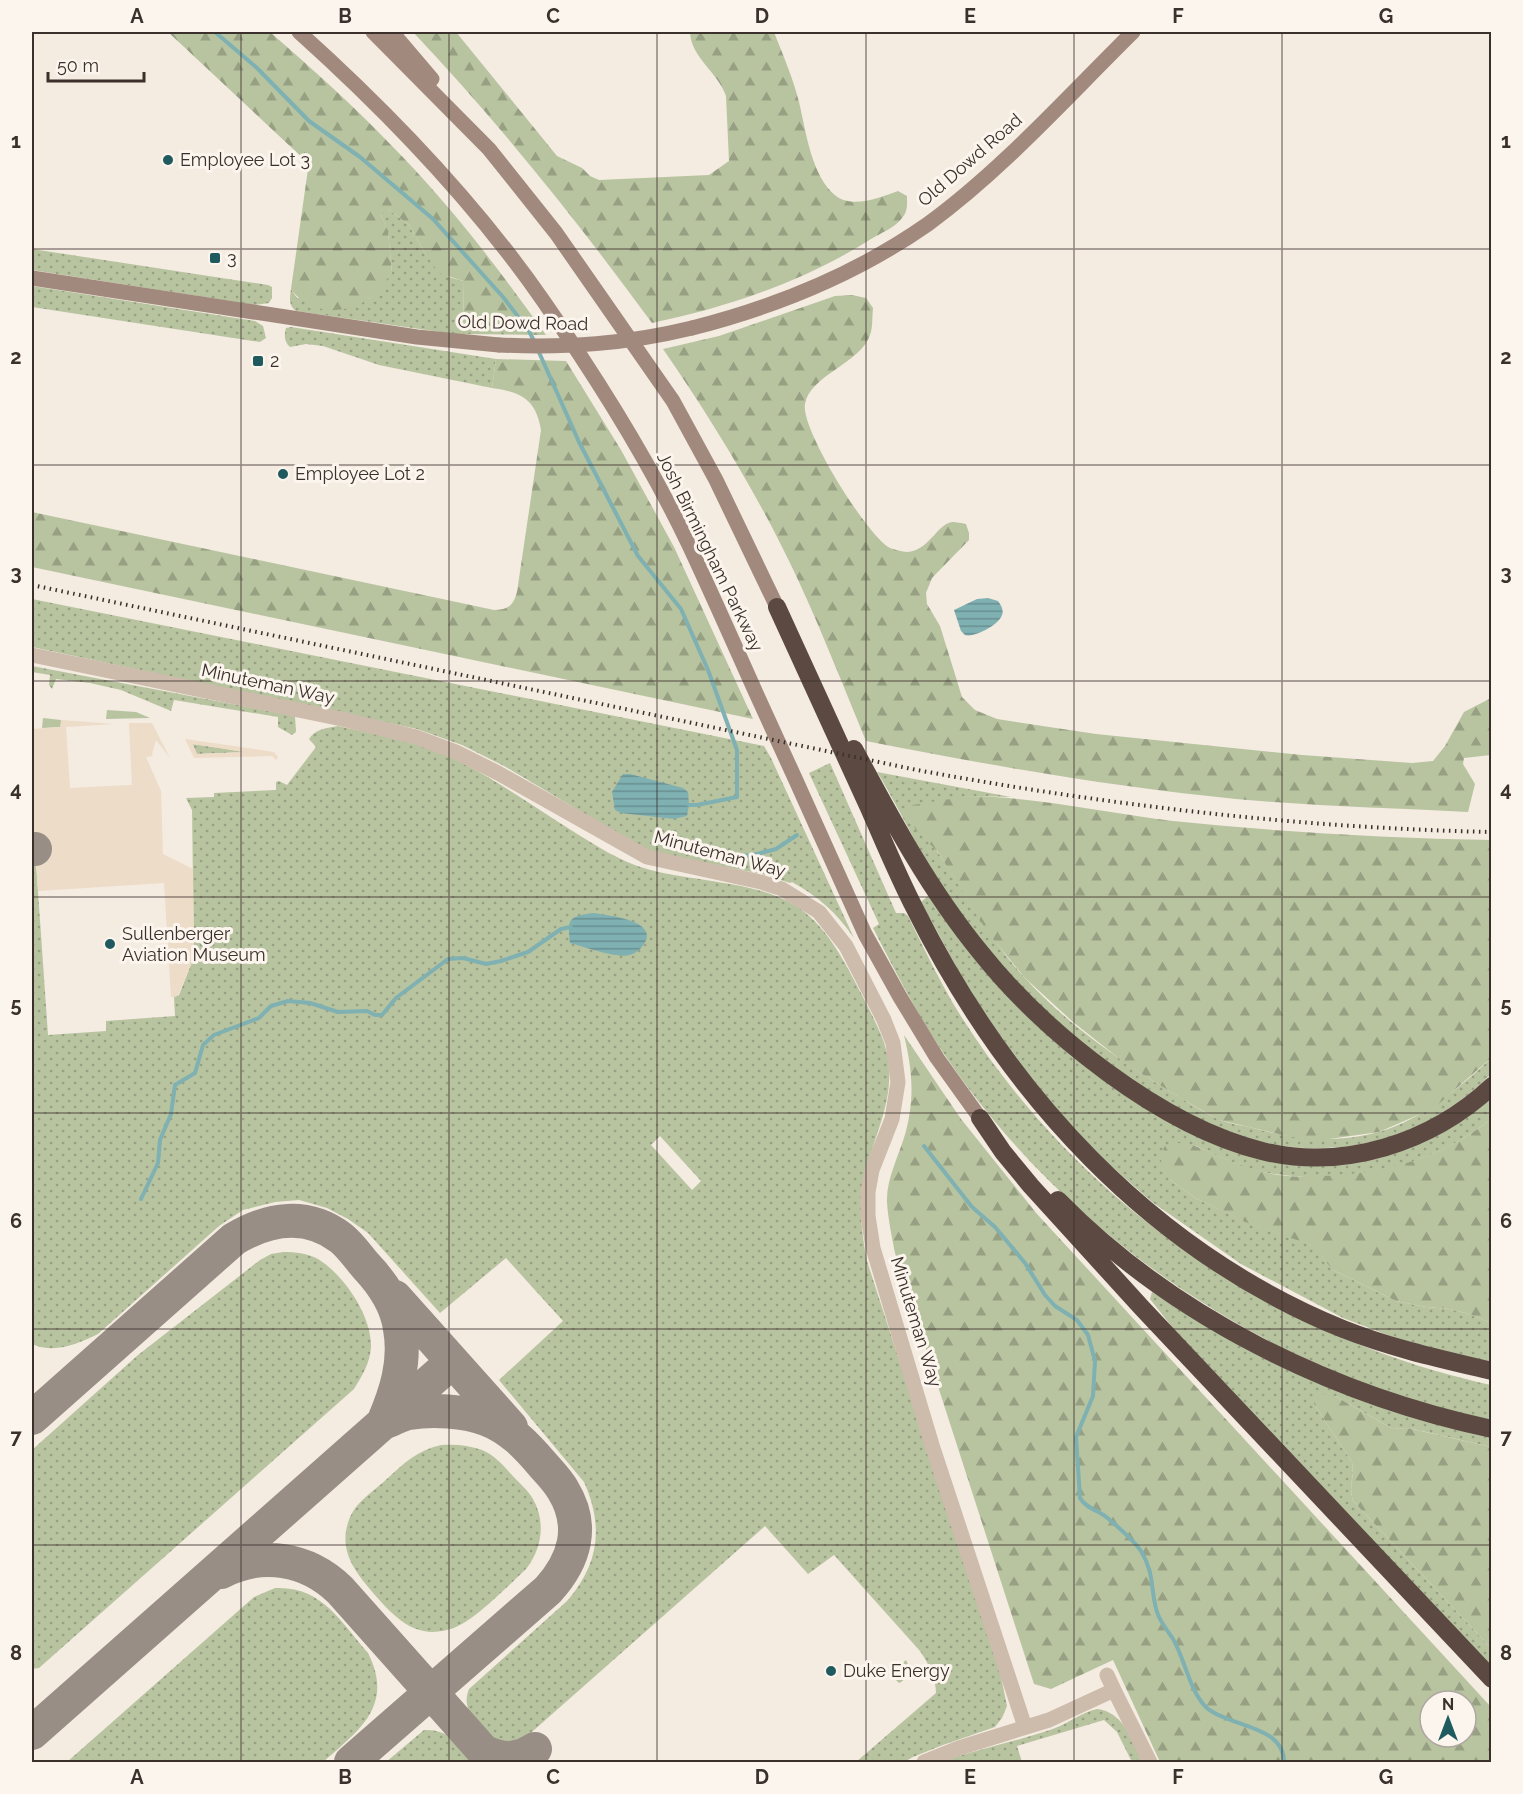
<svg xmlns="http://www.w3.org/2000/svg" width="1523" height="1794" viewBox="0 0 1523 1794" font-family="Raleway,sans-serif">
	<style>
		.grass { fill: url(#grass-dots); fill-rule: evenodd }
		.forest { fill: url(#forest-firs); fill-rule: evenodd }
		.green { fill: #b8c4a0 }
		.plaza { fill: #ecdcc8; fill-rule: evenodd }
		.water { fill: url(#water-rules) }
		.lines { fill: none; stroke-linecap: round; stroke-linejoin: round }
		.stream { stroke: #7fb0b2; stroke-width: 4 }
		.taxiway { stroke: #988e86; stroke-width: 34 }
		.street { stroke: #cdbbac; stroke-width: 15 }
		.secondary { stroke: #a18a7d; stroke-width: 15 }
		.highway { stroke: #5c4a42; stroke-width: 18 }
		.rail { stroke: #3b302b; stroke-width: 4; stroke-dasharray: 1.5 4.5; stroke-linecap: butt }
		.secondary-bridge { stroke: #a18a7d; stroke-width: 15 }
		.grid { fill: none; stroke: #3b302b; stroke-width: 1.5; stroke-opacity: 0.55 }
		.poi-dot { fill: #1f5a5e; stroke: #fbf5ee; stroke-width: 2 }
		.labels { text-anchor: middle; stroke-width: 6; stroke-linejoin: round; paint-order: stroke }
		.poi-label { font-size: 18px; fill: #3b302b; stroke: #fbf5ee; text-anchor: start }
		.street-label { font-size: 18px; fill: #3b302b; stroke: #fbf5ee }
		.neatline { fill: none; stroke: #3b302b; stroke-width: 2 }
		.grid-label { font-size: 20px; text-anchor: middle; font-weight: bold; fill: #3b302b }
	</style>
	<defs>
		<pattern id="grass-dots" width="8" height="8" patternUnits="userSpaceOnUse" patternTransform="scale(1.5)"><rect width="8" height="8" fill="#b8c4a0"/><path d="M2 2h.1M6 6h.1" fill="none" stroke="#97a083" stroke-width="1.8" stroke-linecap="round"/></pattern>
		<pattern id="forest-firs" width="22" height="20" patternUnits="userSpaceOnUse" patternTransform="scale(1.5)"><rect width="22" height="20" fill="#b8c4a0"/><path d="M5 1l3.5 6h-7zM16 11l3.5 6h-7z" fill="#97a083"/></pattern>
		<pattern id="water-rules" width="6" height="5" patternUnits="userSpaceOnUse" patternTransform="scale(1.5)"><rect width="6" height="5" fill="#7fb0b2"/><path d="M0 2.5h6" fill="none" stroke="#699091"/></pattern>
	</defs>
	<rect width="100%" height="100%" fill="#f4ebe1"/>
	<path class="grass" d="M 383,209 L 388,209 L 409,225 L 426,255 L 449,277 L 463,281 L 464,334 L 454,334 L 296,311 C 288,305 290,298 291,289 L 297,298 L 369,299 L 392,272 L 388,232 L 381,215 Z
		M 32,249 L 268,285 L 272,287 L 272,298 L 269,303 L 255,305 L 32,270 Z
		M 32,286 L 255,321 L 263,326 L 266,338 L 260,342 L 32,307 Z
		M 291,327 L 496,359 L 492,388 L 379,365 L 323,346 L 306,344 L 290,347 C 284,342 284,335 286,328 Z
		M 32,599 L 764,746 L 771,758 L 854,938 C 837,913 818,896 792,882 L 790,883 L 762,874 L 649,852 L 504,766 L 462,745 L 417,729 L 32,647 Z
		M 32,666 L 295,716 L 296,732 L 292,735 L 278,727 L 278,717 L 174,700 L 171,711 L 121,690 L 90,683 L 56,679 L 52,689 L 49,685 L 50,675 L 32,672 Z
		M 338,726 C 378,735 421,742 459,761 C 497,781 534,806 571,830 C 595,845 619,861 647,869 C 692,882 762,881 799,908 C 829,929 845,963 862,995 C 871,1014 882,1032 887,1053 C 896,1097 876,1130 866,1171 C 858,1202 861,1231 867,1261 L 1000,1672 L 1007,1706 L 1002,1718 L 995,1727 L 943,1745 L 913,1757 L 904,1762 L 856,1762 L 936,1693 C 936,1679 928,1662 920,1651 L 834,1555 L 808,1574 L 765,1526 L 525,1738 C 519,1741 514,1744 507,1743 C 490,1742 469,1720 467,1704 C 466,1699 467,1694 469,1689 L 567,1601 C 599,1564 604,1527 584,1482 L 499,1380 L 563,1321 L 506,1258 L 440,1313 L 368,1233 L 348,1219 L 327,1208 L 299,1200 L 275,1202 L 243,1210 L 219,1226 L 98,1334 C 77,1344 55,1354 32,1344 L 32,864 L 36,863 L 48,1035 L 106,1031 L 106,1021 L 175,1016 L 174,997 L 179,995 L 194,957 L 192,810 L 186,798 L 214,797 L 214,793 L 276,790 L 276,782 L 279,781 L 287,785 L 316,747 L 309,739 C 315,729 327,728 338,726 ZM 660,1136 L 701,1181 L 692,1190 L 651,1145 Z
		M 192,744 L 248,752 L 197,754 Z
		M 830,763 L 896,913 L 904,913 L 908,916 C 923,946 937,976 954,1005 C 1073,1200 1269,1336 1491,1385 L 1491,1421 C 1439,1408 1385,1395 1336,1373 C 1163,1298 1017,1178 920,1016 C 903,987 888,957 873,928 L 879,924 L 809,773 Z
		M 877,772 L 1011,797 L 969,796 L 909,820 C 918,832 931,842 939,854 C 967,896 990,940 1024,977 C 1063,1020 1114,1057 1163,1087 C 1181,1098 1199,1110 1218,1119 C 1227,1123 1239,1125 1249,1127 C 1291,1139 1336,1144 1379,1132 C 1421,1120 1460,1088 1491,1058 L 1491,1074 C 1432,1133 1355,1159 1271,1144 C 1158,1124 1025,1004 959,914 C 927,871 905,817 877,772 Z
		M 929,895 L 944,917 L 1160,1115 L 1341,1163 L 1491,1096 L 1491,1119 C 1432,1167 1349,1185 1274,1174 C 1247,1171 1221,1157 1196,1146 L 1169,1179 L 1197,1199 L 1249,1223 L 1312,1245 L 1333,1270 L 1396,1301 L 1426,1307 L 1450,1309 L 1469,1314 L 1491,1323 L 1491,1365 L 1398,1339 L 1343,1318 L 1241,1264 L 1152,1202 L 1111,1166 L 1067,1122 L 1031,1080 L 969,990 L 921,902 Z
		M 283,1252 C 295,1252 307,1253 318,1259 C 344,1275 372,1316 371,1347 C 370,1363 362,1376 354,1389 L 39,1668 L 32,1669 L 32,1450 L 138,1355 L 260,1260 L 271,1254 Z
		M 1152,1292 L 1216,1329 L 1491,1436 L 1491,1447 L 1409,1428 L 1393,1429 L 1335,1396 L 1314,1404 L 1352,1462 C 1355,1478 1348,1485 1353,1501 L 1491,1648 L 1491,1669 L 1176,1332 L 1150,1299 Z
		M 441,1445 C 455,1444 469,1445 482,1450 C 494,1455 503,1465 511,1474 C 518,1482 528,1490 533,1499 C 546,1522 542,1549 526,1569 C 509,1585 476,1619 456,1627 C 418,1642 397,1620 374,1594 C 354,1570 337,1550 350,1517 C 357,1501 375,1490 388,1478 C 404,1463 418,1450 441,1445 Z
		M 275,1588 C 322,1586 340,1621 368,1653 C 395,1706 358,1731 323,1762 L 67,1762 L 254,1597 Z
		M 906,1660 C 911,1668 908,1679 899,1683 L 893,1677 L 905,1673 L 899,1666 Z
		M 1097,1709 C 1124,1712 1132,1741 1142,1762 L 1132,1762 L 1117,1732 L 1104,1720 L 1017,1746 L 1022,1762 L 941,1762 C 977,1749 1014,1742 1050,1730 C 1066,1725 1080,1713 1097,1709 Z
		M 424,1730 C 447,1729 462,1743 471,1762 L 386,1762 Z"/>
	<path class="forest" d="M 168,32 L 270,32 C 311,68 352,104 390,144 C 448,202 498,268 546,335 L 464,334 L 463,281 L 439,273 L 426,255 L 409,225 L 388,209 L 383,210 L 381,215 L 388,231 L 392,272 C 385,282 377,294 367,300 C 343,316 307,313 291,289 L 308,169 L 307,162 Z
		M 413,32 L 456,32 L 557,156 L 582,168 L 590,176 L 599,180 L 709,175 L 729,161 L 726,96 C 718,72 691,58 690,32 L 774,32 C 783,55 793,78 799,102 C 806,131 811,176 836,196 C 854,209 880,197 898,191 L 907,196 C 907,205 908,211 902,218 C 896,227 881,233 871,239 C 805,281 729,307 652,323 C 578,222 499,123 413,32 Z
		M 852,295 L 866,298 L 873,308 C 872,317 873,327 870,335 C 861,363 810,375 805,404 C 800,428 867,536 890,548 C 893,549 903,552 907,552 C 929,551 936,525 952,522 C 956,522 962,523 966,524 L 969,533 L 969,540 L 932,578 L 926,593 L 927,604 L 940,626 L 962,697 L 975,710 L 997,719 L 1096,734 L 1302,755 L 1412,763 L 1433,761 L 1445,746 L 1464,712 L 1491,698 L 1491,755 L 1464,758 L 1463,764 L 1475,784 L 1468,812 C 1391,808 1313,806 1236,799 C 1112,787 988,765 866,741 C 844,688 823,634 799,582 C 761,500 714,423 663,349 L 719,336 L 835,296 Z
		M 496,359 L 566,361 L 621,450 L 674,547 L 753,719 L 32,567 L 32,512 L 494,610 C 508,610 513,606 517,592 L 541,430 C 536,399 521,392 492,388 Z
		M 969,796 C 1037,797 1105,813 1173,821 C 1279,832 1385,838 1491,840 L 1491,1058 L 1434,1108 L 1379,1132 L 1322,1140 L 1291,1137 L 1219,1120 L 1182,1099 L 1126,1064 L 1073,1022 L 1025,978 L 988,933 L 938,852 L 916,830 L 909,820 L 907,813 L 912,805 Z
		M 904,1035 L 961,1119 L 1037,1214 L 1491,1707 L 1491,1762 L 1160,1762 L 1113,1660 L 1051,1689 L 1034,1684 L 895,1253 C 892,1237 888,1219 887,1202 C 886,1178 900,1154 906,1131 C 915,1096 912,1069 904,1035 ZM 1430,1701 L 1466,1701 L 1466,1737 L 1430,1737 Z
		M 1491,1119 L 1491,1323 L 1469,1314 L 1450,1309 L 1426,1307 L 1396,1301 L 1333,1270 L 1311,1245 L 1248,1223 L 1197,1199 L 1169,1179 L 1164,1173 L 1161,1161 L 1164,1147 C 1168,1145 1173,1143 1177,1143 C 1195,1143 1212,1154 1228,1160 C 1242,1166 1258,1171 1272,1174 C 1288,1177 1306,1177 1322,1176 C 1384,1174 1443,1158 1491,1119 Z
		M 1322,1394 L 1335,1396 L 1393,1429 L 1408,1428 L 1491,1447 L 1491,1648 L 1353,1501 C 1348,1485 1355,1478 1352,1462 L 1314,1404 L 1314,1396 Z"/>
	<path class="green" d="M 107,710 L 136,712 L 150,718 L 106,719 Z
		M 43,718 L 61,720 L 61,727 L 42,728 Z"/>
	<path class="plaza" d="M 61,720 L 114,724 L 66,727 L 70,788 L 132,785 L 129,723 L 152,723 L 170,758 L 156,740 L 152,754 L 153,756 L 146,757 L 161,791 L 163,854 L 193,869 L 194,957 L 178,995 L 174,997 L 171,997 L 164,883 L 38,891 L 32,797 L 32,729 L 60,727 Z
		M 185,739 L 274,752 L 278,757 L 276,760 L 272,756 L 194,758 ZM 193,744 L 243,752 L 197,754 Z"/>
	<path class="water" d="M 988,598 L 998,601 C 1001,605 1004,610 1002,615 C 999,625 974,638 965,635 L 961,631 L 954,610 L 977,599 Z
		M 623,774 L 630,774 L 683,788 L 688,792 L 689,805 L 687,816 L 674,819 L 621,813 L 615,810 L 612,792 Z
		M 593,913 C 606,915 660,920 644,944 C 641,949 635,954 629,955 C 614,958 585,947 570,943 C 567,919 569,916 593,913 Z"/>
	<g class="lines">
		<path class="stream" d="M 215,32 L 257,68 L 309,121 L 360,157 L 433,219 L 503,297 L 529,331 L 535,343
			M 538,350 L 579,442 L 638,556 L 681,609 L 708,670 L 737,750 L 737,797 L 697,805 L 689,805
			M 711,858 L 753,855 L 776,849 L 797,835
			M 924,1146 L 972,1207 L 995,1227 L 1025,1263 L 1045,1295 L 1055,1306 L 1077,1320 L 1088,1335 L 1095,1361 L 1093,1396 L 1076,1437 L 1080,1498 C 1085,1507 1096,1510 1105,1516 C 1117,1526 1132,1538 1141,1551 C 1155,1574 1150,1589 1157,1612 C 1160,1622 1168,1631 1173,1639 C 1185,1659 1190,1693 1207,1708 C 1229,1727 1284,1725 1284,1762
			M 141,1199 L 158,1163 L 160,1140 L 171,1114 L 175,1085 L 195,1073 L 203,1045 L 214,1035 L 259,1018 L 271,1006 L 288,1001 L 310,1003 L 338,1012 L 367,1011 L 375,1015 L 382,1015 L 396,998 L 448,959 L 463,958 L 486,964 L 501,961 L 528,952 L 561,929 L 571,927"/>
		<path class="taxiway" d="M 32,849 L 35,849
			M 395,1297 L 511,1427
			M 32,1418 L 234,1239 C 269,1218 307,1212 341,1238 C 351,1246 358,1257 366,1266 C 383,1284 397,1304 400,1329 C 406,1362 396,1393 383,1423
			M 221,1572 C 262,1551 307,1558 340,1590 L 493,1762
			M 32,1733 L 452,1362
			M 483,1751 C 502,1760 517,1761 535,1749
			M 351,1762 L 548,1590 C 575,1560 585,1526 563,1490 C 558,1481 550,1473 543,1465 C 527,1446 510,1428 486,1419 C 465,1411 432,1409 409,1413 C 400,1415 392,1420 383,1423"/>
		<path class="street" d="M 32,655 L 342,719 L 416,737 L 456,752 L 498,773 L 647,857 L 761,882 L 782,889 L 819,912 L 846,946 L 884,1020 L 893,1043 L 898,1082 L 892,1119 L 872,1170 L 868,1192 L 868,1216 L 873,1248 L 932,1445 L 1025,1727
			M 1107,1675 L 1114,1690
			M 924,1762 L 959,1748 L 1049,1720 L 1114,1690 L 1150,1762"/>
		<path class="secondary" d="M 299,32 C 388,112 473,200 542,299 C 595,375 649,461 689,545 C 712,594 734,644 756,693 C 793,773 829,854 865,934 L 900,997 L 937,1058 L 980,1118
			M 373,32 L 489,149 L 556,233 L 673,401 L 716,480 L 777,607
			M 392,32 L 432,79
			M 32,278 L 417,337 L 499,345
			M 692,328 C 775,307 858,273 928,224 C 1003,169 1067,97 1133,32"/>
		<path class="highway" d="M 777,607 C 808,674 838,741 869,808 C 884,842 898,876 915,909 C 1007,1093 1149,1250 1343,1329 C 1391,1348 1441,1359 1492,1371
			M 854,749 C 892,820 930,891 981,953 C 1045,1033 1161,1126 1262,1151 C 1344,1171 1431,1143 1492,1086
			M 980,1118 L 1003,1152 L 1031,1186 L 1142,1308 L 1492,1679
			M 1058,1200 C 1173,1317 1332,1395 1492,1429"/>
		<path class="rail" d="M 32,585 L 917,770 C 1107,805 1298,828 1492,832"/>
		<path class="secondary-bridge" d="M 499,345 C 567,348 626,344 692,328"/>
	</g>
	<path class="grid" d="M 241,32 L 241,1762M 449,32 L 449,1762M 657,32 L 657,1762M 866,32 L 866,1762M 1074,32 L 1074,1762M 1282,32 L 1282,1762M 32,249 L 1492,249M 32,465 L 1492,465M 32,681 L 1492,681M 32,897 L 1492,897M 32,1113 L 1492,1113M 32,1329 L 1492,1329M 32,1545 L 1492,1545"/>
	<g class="poi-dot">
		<circle cx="168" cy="160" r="6"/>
		<rect x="209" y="252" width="12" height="12" rx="3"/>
		<rect x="252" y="355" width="12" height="12" rx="3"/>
		<circle cx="283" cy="474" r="6"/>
		<circle cx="110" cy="944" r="6"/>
		<circle cx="831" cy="1671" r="6"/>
	</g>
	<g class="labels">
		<g class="poi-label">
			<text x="180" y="166">Employee Lot 3</text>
			<text x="227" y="264">3</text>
			<text x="270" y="367">2</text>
			<text x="295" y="480">Employee Lot 2</text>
			<text x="122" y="940">Sullenberger<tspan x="122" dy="21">Aviation Museum</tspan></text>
			<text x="843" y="1677">Duke Energy</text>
		</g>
		<g class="street-label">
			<text transform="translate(970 160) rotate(-41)" y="6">Old Dowd Road</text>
			<text transform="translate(523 323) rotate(1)" y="6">Old Dowd Road</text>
			<text transform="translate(710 552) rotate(64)" y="6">Josh Birmingham Parkway</text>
			<text transform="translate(268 684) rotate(12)" y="6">Minuteman Way</text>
			<text transform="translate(720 854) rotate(15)" y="6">Minuteman Way</text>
			<text transform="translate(916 1322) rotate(73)" y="6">Minuteman Way</text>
		</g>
	</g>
	<rect width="1523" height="1794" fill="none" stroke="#fbf5ee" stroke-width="66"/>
	<g transform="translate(1448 1719)"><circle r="28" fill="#fbf5ee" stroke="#aea6a0" stroke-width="1.5"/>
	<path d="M0-4.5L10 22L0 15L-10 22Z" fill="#1f5a5e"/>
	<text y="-9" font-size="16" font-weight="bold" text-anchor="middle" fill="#3b302b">N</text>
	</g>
	<path d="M48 72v9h96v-9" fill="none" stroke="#3b302b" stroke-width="3"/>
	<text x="57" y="72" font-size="18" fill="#3b302b" stroke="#fbf5ee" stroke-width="4.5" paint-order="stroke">50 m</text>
	<rect x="33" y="33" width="1457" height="1728" class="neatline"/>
	<g class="grid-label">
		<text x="137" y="23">A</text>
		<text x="345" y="23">B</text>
		<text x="553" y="23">C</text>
		<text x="762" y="23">D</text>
		<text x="970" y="23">E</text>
		<text x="1178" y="23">F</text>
		<text x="1386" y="23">G</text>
		<text x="16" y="148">1</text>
		<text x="1506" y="148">1</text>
		<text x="16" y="364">2</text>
		<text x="1506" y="364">2</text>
		<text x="16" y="580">3</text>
		<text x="1506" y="580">3</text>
		<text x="16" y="796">4</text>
		<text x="1506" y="796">4</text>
		<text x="16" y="1012">5</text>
		<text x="1506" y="1012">5</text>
		<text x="16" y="1228">6</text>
		<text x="1506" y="1228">6</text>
		<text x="16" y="1444">7</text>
		<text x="1506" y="1444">7</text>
		<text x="16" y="1660">8</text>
		<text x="1506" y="1660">8</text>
		<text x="137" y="1784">A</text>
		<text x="345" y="1784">B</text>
		<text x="553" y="1784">C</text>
		<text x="762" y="1784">D</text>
		<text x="970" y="1784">E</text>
		<text x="1178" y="1784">F</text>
		<text x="1386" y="1784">G</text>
	</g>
</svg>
